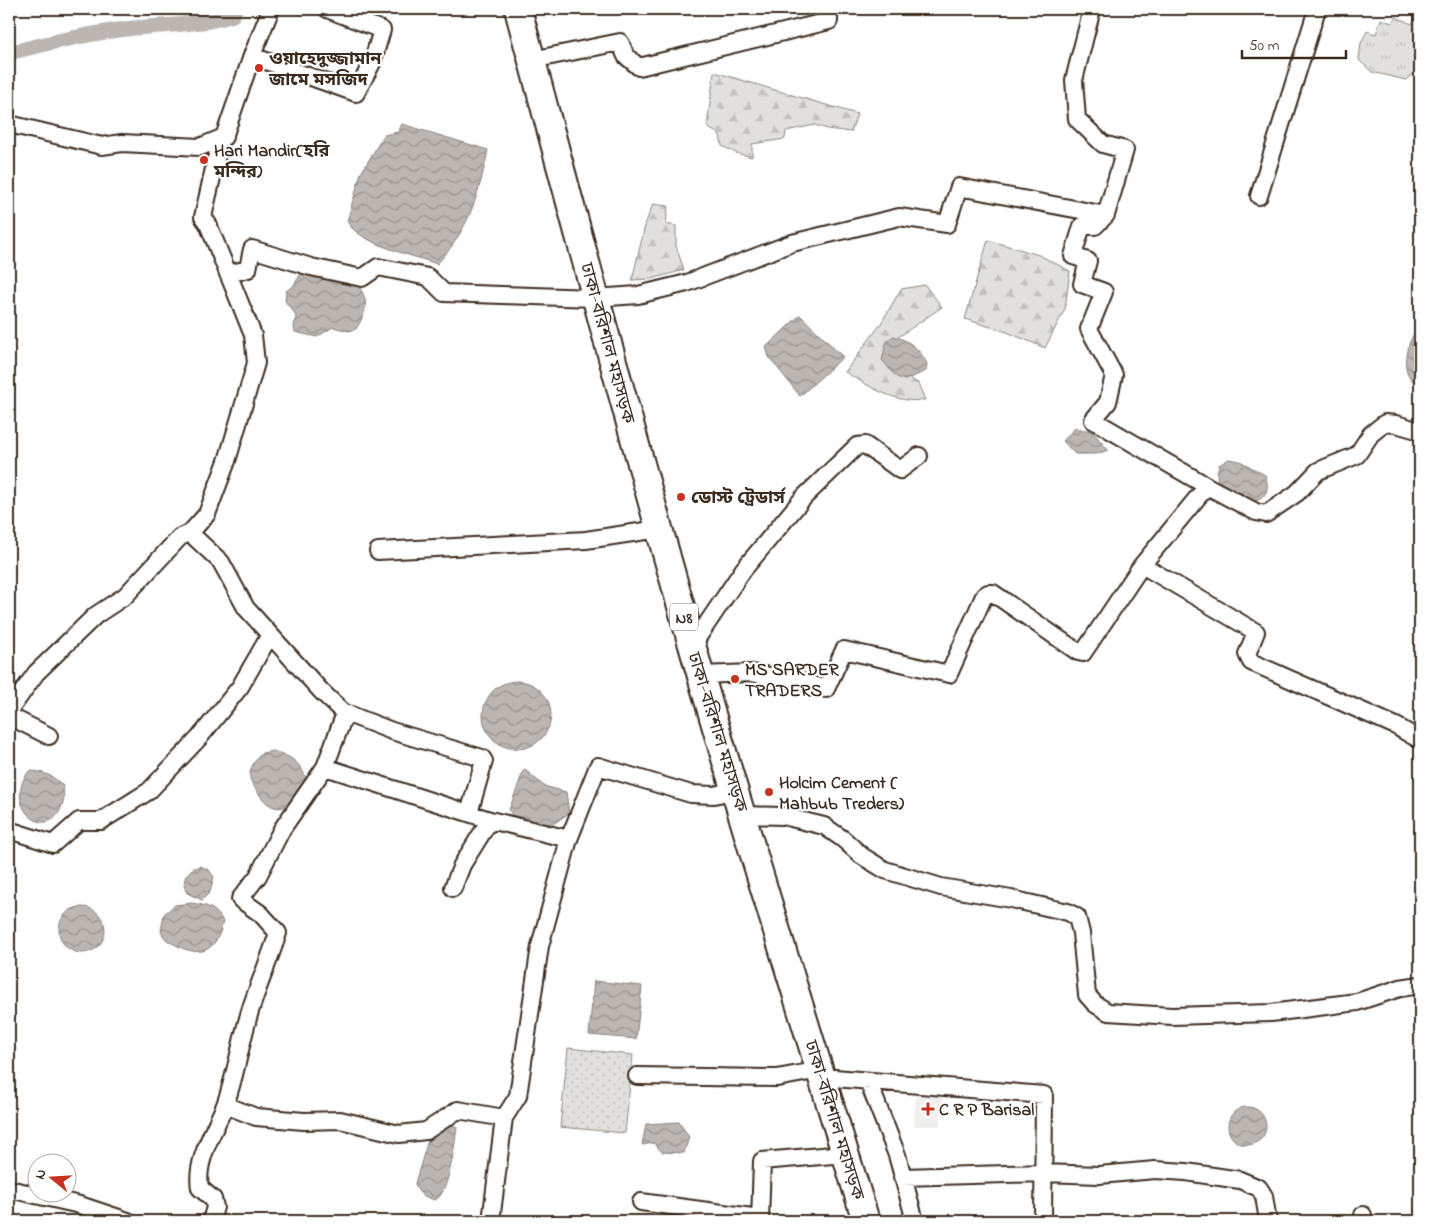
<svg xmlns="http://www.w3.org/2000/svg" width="1429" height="1230" viewBox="0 0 1429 1230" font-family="'Indie Flower','Noto Sans Bengali',sans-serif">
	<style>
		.built { fill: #f1efee }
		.grass { fill: url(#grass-tufts); stroke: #8e857e }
		.forest { fill: url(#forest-firs); stroke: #8e857e }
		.park { fill: url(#park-dots); stroke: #8e857e }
		.water { fill: url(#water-waves); stroke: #887e77 }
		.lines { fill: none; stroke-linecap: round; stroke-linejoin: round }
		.canal { stroke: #bcb6b3; stroke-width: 15 }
		.minor-casing { stroke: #3b2a1e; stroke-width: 20 }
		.trunk-casing { stroke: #3b2a1e; stroke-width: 30 }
		.minor { stroke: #fff; stroke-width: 16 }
		.trunk { stroke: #fff; stroke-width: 26 }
		.poi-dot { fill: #c8321e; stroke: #fff; stroke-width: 2 }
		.labels { text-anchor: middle; stroke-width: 4.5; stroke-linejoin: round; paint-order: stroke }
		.shield { fill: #fff; stroke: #766a62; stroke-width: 1 }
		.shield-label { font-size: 16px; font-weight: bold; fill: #3b2a1e }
		.poi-label { font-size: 18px; font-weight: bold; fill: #3b2a1e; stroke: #fff; text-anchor: start }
		.street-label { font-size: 18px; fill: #3b2a1e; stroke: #fff }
	</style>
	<defs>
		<pattern id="grass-tufts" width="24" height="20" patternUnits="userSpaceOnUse" patternTransform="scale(1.25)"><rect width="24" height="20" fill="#e2e0de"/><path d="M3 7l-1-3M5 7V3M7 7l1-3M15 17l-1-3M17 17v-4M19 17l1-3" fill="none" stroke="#c3c0be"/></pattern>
		<pattern id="forest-firs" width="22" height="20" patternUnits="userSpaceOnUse" patternTransform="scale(1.25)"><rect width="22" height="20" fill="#e2e0de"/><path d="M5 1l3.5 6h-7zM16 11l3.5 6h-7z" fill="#c3c0be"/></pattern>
		<pattern id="park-dots" width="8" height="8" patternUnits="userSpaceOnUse" patternTransform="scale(1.25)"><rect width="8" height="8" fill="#e2e0de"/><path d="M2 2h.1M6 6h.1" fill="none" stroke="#c3c0be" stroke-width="1.8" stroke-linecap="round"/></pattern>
		<pattern id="water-waves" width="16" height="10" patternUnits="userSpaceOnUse" patternTransform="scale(1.25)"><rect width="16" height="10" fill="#bcb6b3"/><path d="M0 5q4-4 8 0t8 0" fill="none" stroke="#9a9491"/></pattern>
	</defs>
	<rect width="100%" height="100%" fill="#fff"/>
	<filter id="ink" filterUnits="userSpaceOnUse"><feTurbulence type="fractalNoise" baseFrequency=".02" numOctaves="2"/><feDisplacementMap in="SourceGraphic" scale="10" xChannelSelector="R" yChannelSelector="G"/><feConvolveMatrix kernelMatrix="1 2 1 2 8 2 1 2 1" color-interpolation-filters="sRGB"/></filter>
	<g filter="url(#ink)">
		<path class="built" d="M 916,1091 L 943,1092 L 940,1126 L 914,1126 Z"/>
		<path class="grass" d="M 1396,17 L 1412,24 L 1416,18 L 1420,21 L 1417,28 L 1414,73 L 1406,80 L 1372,72 L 1359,60 L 1361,43 L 1367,31 L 1376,34 L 1381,19 L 1392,23 Z"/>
		<path class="forest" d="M 714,72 L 857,114 L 851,132 L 827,129 L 815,125 L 786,131 L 785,139 L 752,144 L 752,157 L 736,153 L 722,146 L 720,135 L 707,127 Z
			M 653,204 L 668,206 L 666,224 L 676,226 L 676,246 L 684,270 L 651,279 L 632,280 L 646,222 Z
			M 988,240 L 1039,255 L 1070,271 L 1065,309 L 1045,348 L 1007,332 L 965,319 Z
			M 925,285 L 942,307 L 888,344 L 892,369 L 918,383 L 925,400 C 895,404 871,387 845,372 L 880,325 L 901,289 Z"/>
		<path class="park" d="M 568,1048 L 633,1055 L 625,1133 L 560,1127 Z"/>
		<path class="water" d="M 402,124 L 488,150 C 479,194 469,230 437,264 C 414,256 357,243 347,221 L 361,173 L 384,135 L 398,132 Z
			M 306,273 L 357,284 C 370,301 367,311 356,329 L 349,331 L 333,327 L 317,337 L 295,332 L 294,327 L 296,315 L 285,301 L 286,291 L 294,285 L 300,275 Z
			M 800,315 L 843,357 L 800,396 L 769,357 L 766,347 Z
			M 1420,325 L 1420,386 C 1396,374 1406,342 1420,325 Z
			M 894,336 C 910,341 920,349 927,364 L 926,371 L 905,380 C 893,378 890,368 882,360 C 886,349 882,342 894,336 Z
			M 1075,428 L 1092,431 L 1108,450 L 1097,454 L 1075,454 L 1063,441 Z
			M 1229,459 L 1240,461 L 1265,475 C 1270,487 1267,500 1253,501 L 1237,491 L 1218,485 L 1217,473 L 1219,465 Z
			M483 715a34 34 0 1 1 68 0a34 34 0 1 1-68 0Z
			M 273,751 C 292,756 304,765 307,784 C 292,807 275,820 257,791 C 253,785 249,780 250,773 C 251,765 257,758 262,753 Z
			M 524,769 L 544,786 L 566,792 L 569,813 L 553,824 L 514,818 L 509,810 Z
			M 29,771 C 43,771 54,776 63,786 C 63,791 65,798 63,802 C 52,847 0,808 29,771 Z
			M 200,866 L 209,870 L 214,877 L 210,892 L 202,900 L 187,893 C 180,881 187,869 200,866 Z
			M 191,903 C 206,905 217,908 223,922 C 217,948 204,959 178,946 C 170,942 164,940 161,931 L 164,914 L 175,905 Z
			M59 930a23 23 0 1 1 46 0a23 23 0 1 1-46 0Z
			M 594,981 L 642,986 L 636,1039 L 589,1035 Z
			M1228 1126a19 19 0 1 1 38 0a19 19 0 1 1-38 0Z
			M 679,1122 L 689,1137 L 684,1153 L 662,1152 L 654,1143 L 642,1145 L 646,1124 Z
			M 452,1125 L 457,1127 C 455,1142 449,1195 435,1200 C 425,1197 417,1194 415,1183 L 429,1137 Z"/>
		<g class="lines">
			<path class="canal" d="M 9,53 C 47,43 87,34 126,29 C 162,25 198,26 233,15 L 235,9"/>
			<defs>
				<path id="minor" d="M 1092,9 L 1074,80 L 1077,119 L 1103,144 L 1125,150 L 1106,215
					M 252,56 L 356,93 L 372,63 L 382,30 L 327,9
					M 532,60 L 620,42 L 626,56 L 639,67 L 829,21 L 829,9
					M 9,124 L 102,146 L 122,143 L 200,147 L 224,137 L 253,53 L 271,9
					M 1259,196 L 1317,9
					M 228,274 L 248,269 L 252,249 L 311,267 L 362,278 L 378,267 L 428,277 L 444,293 L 595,298 L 638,295 L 687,283 L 792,243 L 899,217 L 947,224 L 959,187 L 1106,215 L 1095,226 L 1082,226 L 1073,256 L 1088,261 L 1082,284 L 1104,292 L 1089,329 L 1114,375 L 1108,402 L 1093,420 L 1207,486 L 1256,512 L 1266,514 L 1297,493 L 1318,471 L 1357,455 L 1371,434 L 1385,423 L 1396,424 L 1420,431
					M 1207,486 L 1142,565 L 1256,632 L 1247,654 L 1251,662 L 1396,726 L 1420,740
					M 190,533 L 221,562 L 246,608 L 321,691 L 343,712 L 392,731 L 482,758 L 484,761 L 469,813
					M 378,551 L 586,540 L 659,529
					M 692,646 L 743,570 L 804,497 L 857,446 L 865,445 L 900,470 L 919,456
					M 701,675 L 752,673 L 798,681 L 826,689 L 844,650 L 949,674 L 984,596 L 988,593 L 993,593 L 1078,652 L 1083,653 L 1142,565
					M 9,711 L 36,673 L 96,615 L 125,596 L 180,537 L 190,533 L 207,514 L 227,461 L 256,363 L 253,335 L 208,224 L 203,217 L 218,151 L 214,143
					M 9,716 L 49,736
					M 325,767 L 490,820
					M 742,815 L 783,816 L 824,826 L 843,839 L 862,856 L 885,870 L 941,887 L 1011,899 L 1068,912 L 1077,917 L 1081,933 L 1087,995 L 1095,1004 L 1108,1012 L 1172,1016 L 1271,1013 L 1357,1002 L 1400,988 L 1420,985
					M 9,830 L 53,844 L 79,821 L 101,821 L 149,791 L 199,738 L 240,687 L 270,635
					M 453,888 L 462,865 L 490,820 L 569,839
					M 637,1076 L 777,1078 L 820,1070
					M 822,1077 L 1044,1095 L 1043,1221
					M 868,1081 L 897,1155 L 915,1221
					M 225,1105 L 256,1117 L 304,1121 L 340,1120 L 399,1134 L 426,1131 L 458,1110 L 504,1118 L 518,1096 L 540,946 L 569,839 L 598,766 L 691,794 L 714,795 L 735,790
					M 902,1177 L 1044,1173 L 1099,1175 L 1155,1170 L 1186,1172 L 1240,1180 L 1259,1188 L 1264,1196 L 1268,1221
					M 9,1189 L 80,1205 L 128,1221
					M 641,1202 L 760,1218
					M 1363,1215 L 1363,1221
					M 211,1221 L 215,1207 L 213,1199 L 200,1188 C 195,1160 215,1130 225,1105 C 237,1072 241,1038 252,1005 C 260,981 270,958 278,933 L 261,914 L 240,899 L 258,876 L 282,829 L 325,767 L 345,713
					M 491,1221 L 504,1118
					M 760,1221 L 762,1161 L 845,1154"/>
				<path id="trunk" d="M 518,9 C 575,221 631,433 692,645 C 747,838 807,1029 866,1221"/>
			</defs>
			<use href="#minor" class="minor-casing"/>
			<use href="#trunk" class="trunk-casing"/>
			<use href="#minor" class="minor"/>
			<use href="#trunk" class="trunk"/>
		</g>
	</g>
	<g class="poi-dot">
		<circle cx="259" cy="68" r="5"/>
		<circle cx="204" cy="160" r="5"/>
		<circle cx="681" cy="497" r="5"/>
		<circle cx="735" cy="679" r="5"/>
		<circle cx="769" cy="792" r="5"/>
		<path d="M925.5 1101.5h5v5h5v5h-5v5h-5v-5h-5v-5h5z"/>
	</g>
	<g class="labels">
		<rect class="shield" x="670" y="603.5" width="28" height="27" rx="4"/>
		<g class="shield-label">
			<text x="684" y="623">N8</text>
		</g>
		<g class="poi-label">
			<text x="269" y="64">ওয়াহেদুজ্জামান<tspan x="269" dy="21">জামে মসজিদ</tspan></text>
			<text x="214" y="156">Hari Mandir(হরি<tspan x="214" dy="21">মন্দির)</tspan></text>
			<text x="691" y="503">ডোস্ট ট্রেডার্স</text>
			<text x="745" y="675">MS SARDER<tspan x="745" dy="21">TRADERS</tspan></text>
			<text x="779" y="788">Holcim Cement (<tspan x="779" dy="21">Mahbub Treders)</tspan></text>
			<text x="939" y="1115">C R P Barisal</text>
		</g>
		<g class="street-label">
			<text transform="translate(608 343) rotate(75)" y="6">ঢাকা-বরিশাল মহাসড়ক</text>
			<text transform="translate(718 732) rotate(73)" y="6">ঢাকা-বরিশাল মহাসড়ক</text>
			<text transform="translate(835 1120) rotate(73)" y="6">ঢাকা-বরিশাল মহাসড়ক</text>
		</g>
	</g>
	<rect width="1429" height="1230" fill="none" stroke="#fff" stroke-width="30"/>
	<rect x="15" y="15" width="1399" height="1200" fill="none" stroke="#3b2a1e" stroke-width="2" filter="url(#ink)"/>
	<g transform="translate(52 1178) rotate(288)"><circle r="24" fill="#ffffff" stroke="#b1aaa5"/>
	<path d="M0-4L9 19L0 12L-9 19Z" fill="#c8321e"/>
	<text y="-8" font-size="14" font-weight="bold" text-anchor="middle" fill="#3b2a1e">N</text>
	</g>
	<path d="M1242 50v8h104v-8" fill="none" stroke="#3b2a1e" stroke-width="2.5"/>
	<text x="1249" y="50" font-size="15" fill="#3b2a1e" stroke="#ffffff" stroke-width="4" paint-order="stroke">50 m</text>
</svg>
